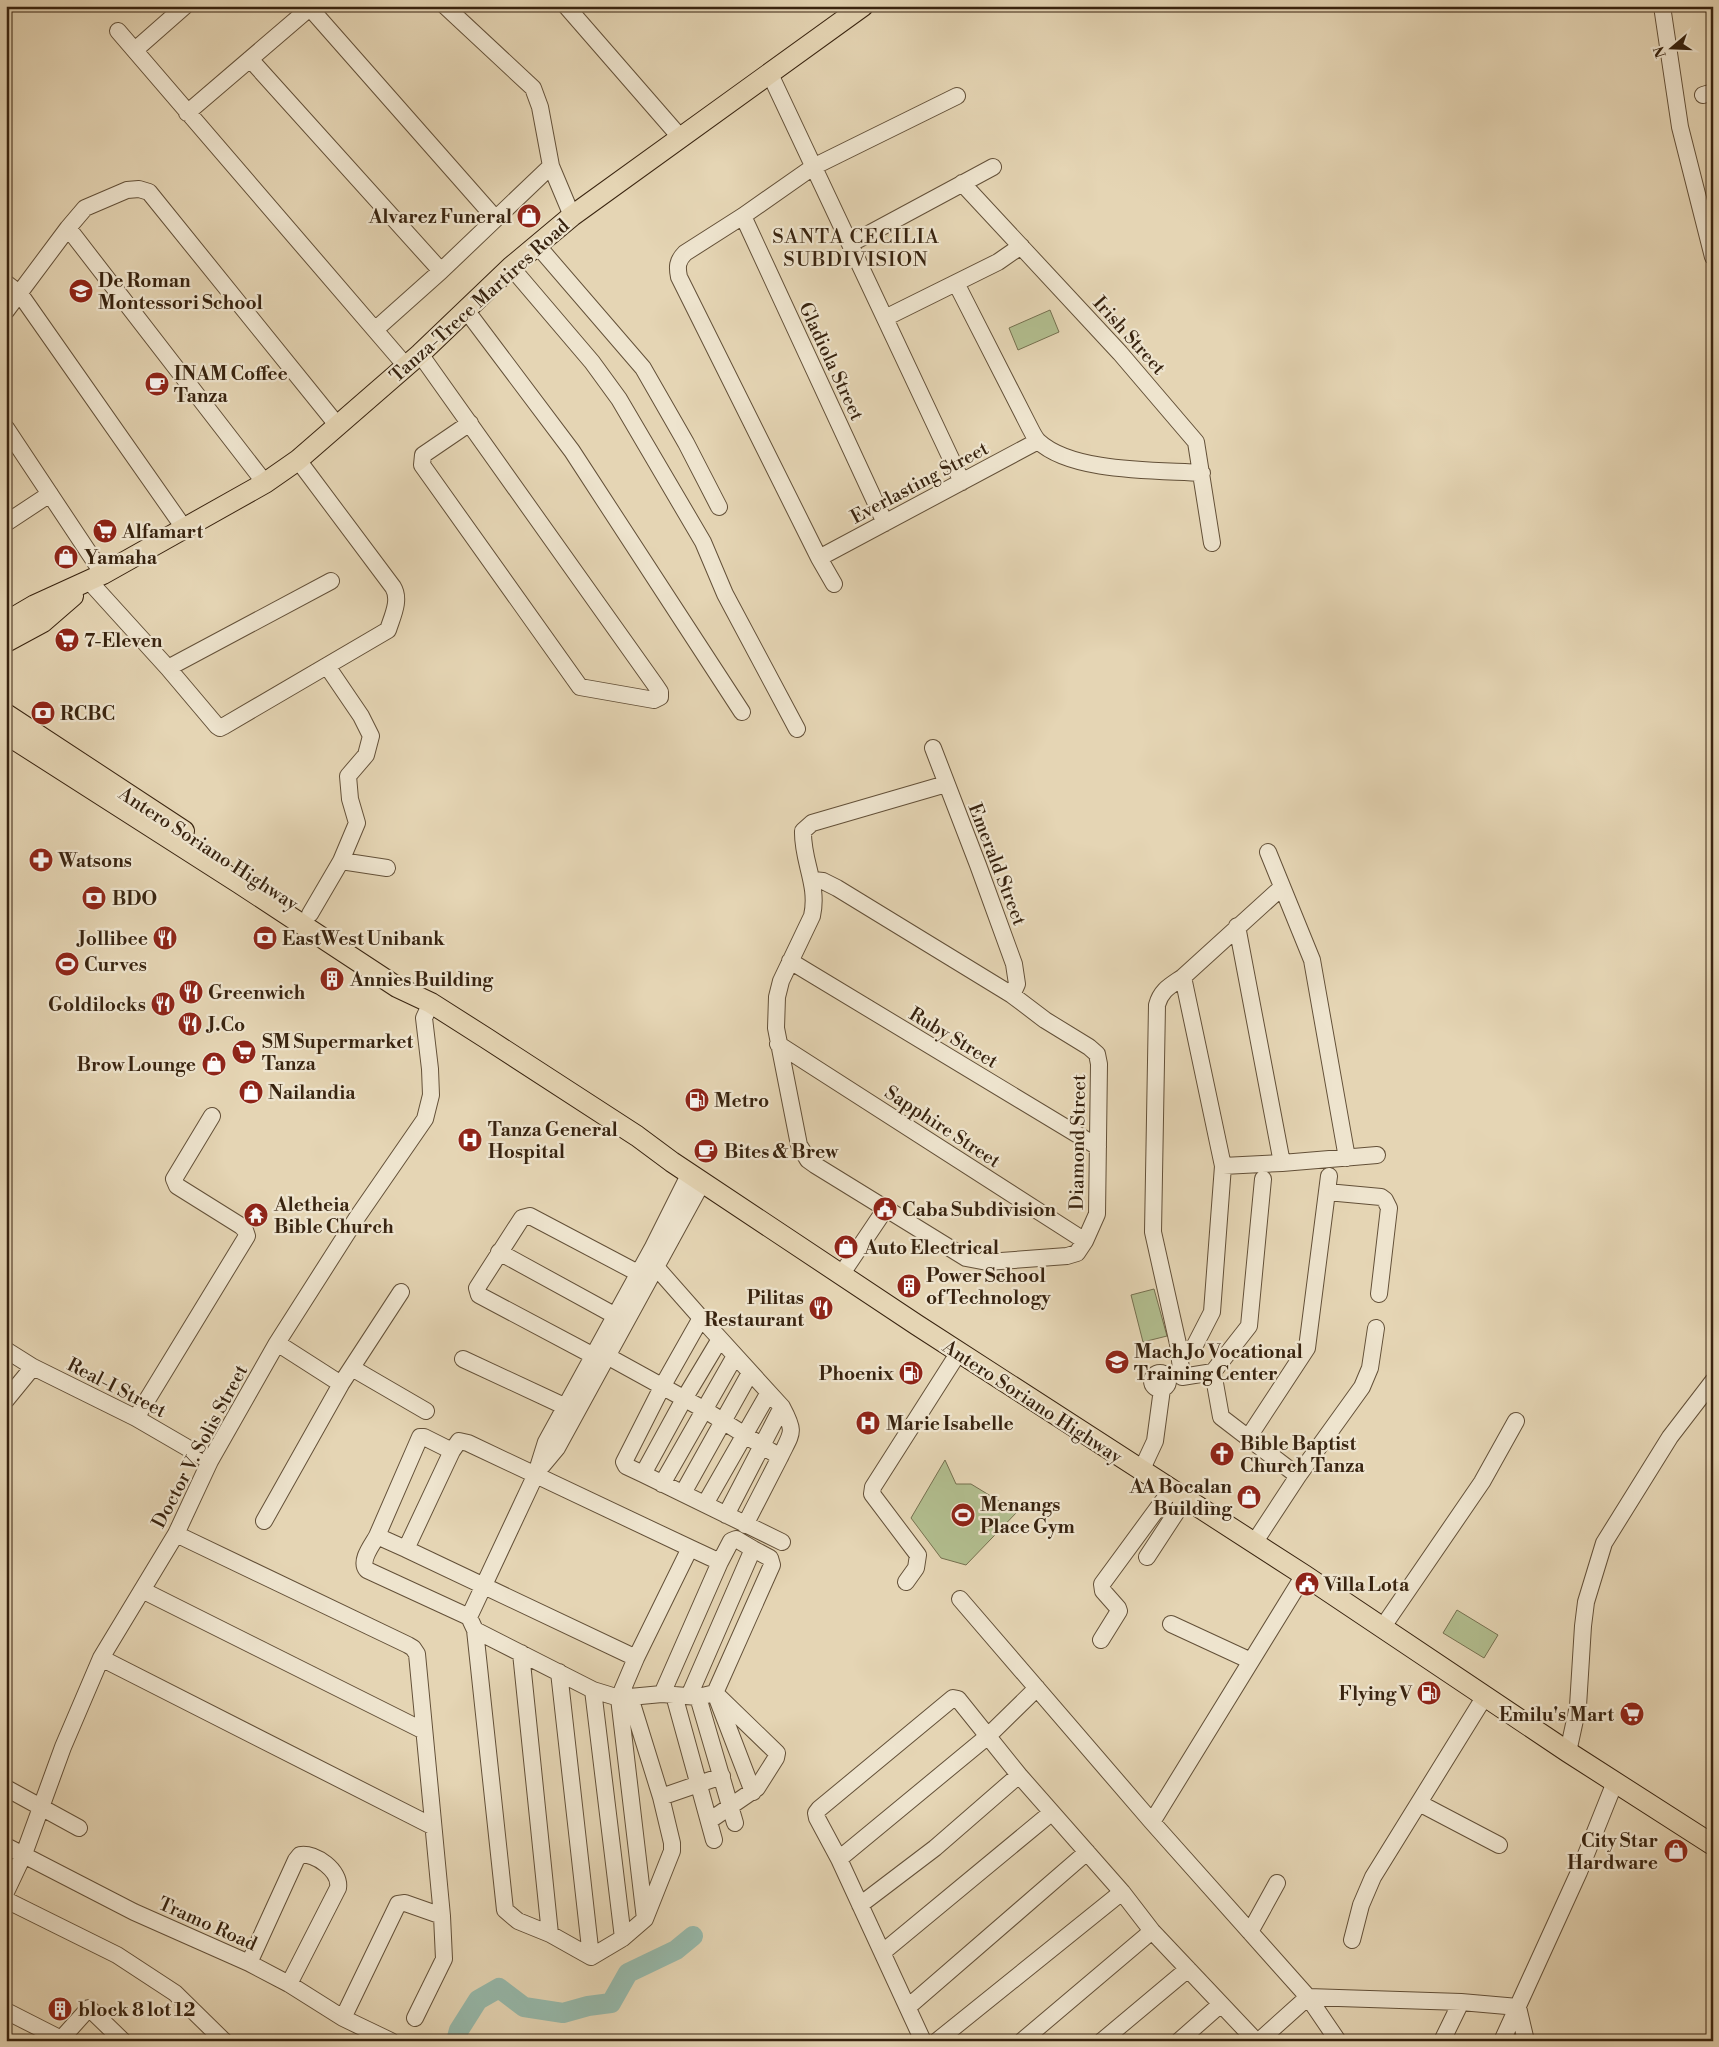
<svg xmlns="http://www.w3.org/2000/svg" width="1719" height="2047" viewBox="0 0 1719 2047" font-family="'Libre Bodoni',serif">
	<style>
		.green { fill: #b2be8f; stroke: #75704f }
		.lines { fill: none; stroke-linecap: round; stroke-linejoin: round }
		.river { stroke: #96b9ab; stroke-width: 20 }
		.minor-casing { stroke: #635038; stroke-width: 18 }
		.major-casing { stroke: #38230f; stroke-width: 22 }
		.minor { stroke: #eee4ce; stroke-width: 16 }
		.major { stroke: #e5d5b4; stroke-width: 20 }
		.labels { text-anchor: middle; stroke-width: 4.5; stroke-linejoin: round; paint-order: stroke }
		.poi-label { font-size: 19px; font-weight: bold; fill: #38230f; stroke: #eee4ce; text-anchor: start }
		.street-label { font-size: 19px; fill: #38230f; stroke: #eee4ce }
		.neighbourhood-label { font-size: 20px; letter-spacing: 1px; fill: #38230f; stroke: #eee4ce }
	</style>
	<rect width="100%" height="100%" fill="#e5d5b4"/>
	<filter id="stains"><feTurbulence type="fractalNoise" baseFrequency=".004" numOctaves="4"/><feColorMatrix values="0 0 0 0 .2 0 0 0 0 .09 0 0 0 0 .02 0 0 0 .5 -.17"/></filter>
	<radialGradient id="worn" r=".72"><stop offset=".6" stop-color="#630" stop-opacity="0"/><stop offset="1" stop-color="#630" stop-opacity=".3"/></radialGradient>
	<path class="green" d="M 1050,310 L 1059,332 L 1018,350 L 1009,328 Z
		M 1154,1289 L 1167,1336 L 1143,1342 L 1131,1295 Z
		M 945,1460 L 956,1484 L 971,1484 L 1017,1512 L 966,1565 L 941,1558 L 911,1518 Z
		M 1457,1610 L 1498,1635 L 1484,1658 L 1443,1633 Z"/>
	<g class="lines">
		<path class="river" d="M 456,2041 L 459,2030 L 478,2000 L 499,1988 L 524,2007 L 563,2013 L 588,2006 L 611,2003 L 628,1973 L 676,1950 L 693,1936"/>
		<defs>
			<path id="minor" d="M 445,6 L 533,88 L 540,107 L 551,166 L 572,216
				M 566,6 L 680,137
				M 1662,6 L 1680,127 L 1713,257
				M 310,8 L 495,218
				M 118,31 L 406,366
				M 135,50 L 185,6
				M 250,59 L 441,271
				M 769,72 L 962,482
				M 1703,95 L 1713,92
				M 187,113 L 312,6
				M 962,183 L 1120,353 L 1196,442 L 1212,543
				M 743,216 L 885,523
				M 68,228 L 265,483
				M 850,244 L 993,167
				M 537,245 L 643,368 L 686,443 L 719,507
				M 511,267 L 592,362 L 619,399 L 703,542 L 725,594 L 797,729
				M 6,283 L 20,294 L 184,528
				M 956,283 L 1030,428 C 1032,432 1035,438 1038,441 C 1072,473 1157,470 1202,473
				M 466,310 L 572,451 L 742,712
				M 6,311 L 68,228 L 85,208 L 127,190 L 139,189 L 149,192 L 338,426
				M 885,318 L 998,262 L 1021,246
				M 376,329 L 441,271 L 551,166
				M 420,354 L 656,686 L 660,692 L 660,697 L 654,700 L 580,687 L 422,465 L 423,455 L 470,423
				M 6,428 L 103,574
				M 6,523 L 50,494
				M 819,558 L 1038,441
				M 89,581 L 168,668 L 217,726 L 220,728 L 224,726 L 388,630 C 392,617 401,600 393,587 L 298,460
				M 834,584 L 819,558 L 679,277 C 677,267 677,261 685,253 L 743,216 L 813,167 L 957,96
				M 168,668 L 331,581
				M 933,748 L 978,865 L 1014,964 L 1017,984 L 1012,995
				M 1268,852 L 1312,960 L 1347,1158
				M 341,861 L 387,868
				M 813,880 L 823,881 L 837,888 L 1012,995 L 1045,1020 L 1089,1047 L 1097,1054 L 1099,1064 L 1097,1214 L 1085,1241 L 1077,1253 L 1067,1256 L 987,1262 L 966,1258 L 815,1165 L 808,1160 L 799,1145 L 776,1028 L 777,997 L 781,981 L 812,916 C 819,885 802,861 803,831 L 812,823 L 946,784
				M 1281,888 L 1183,977 C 1170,986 1161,990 1157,1005 L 1153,1232 L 1178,1344 L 1182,1377 L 1213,1372 L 1221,1417 L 1298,1476
				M 310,914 L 341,861 L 357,823 L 350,799 L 348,776 L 366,755 L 371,736 L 361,716 L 327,666
				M 1237,926 L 1282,1163
				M 790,961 L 1098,1147
				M 1183,977 L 1223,1166 L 1212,1312 L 1194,1347
				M 778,1044 L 1085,1241
				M 1223,1166 L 1282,1163 L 1377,1155
				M 1327,1192 L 1381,1197 L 1385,1200 L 1389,1208 L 1379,1294
				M 499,1252 L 614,1315
				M 656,1267 L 701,1318 L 662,1387 L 624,1462 L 626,1466 L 643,1474 L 782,1542
				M 638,1273 L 530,1216 L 522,1218 L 477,1288 L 479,1295 L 592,1355 L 607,1356 L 705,1410 L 780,1457 C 792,1432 796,1433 782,1407 L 701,1318
				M 841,1275 L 886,1208
				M 277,1343 L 341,1384
				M 6,1350 L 33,1367 L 136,1418 L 210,1461
				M 463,1359 L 564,1406
				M 352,1368 L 426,1411
				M 1213,1372 L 1249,1326 L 1263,1179
				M1152 1381a8 8 0 1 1 16 0a8 8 0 1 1-16 0Z
				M 6,1400 L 33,1367
				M 136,1418 L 247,1236 L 245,1230 L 241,1226 L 177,1186 L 174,1179 L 212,1116
				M 1248,1438 L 1307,1348 L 1329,1176
				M 542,1466 L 557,1448 L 703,1181
				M 1141,1471 L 1155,1441 L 1162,1389
				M 643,1474 L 684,1399 L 720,1339
				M 662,1484 L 735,1356
				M 683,1493 L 750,1373
				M 705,1504 L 768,1394
				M 726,1515 L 782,1407
				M 264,1521 L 341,1384 L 401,1292
				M 745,1525 L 780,1457
				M 176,1534 L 408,1645 L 413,1648 L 417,1654 L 442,1916 L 444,1959 L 415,2018
				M 377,1536 L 420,1437 L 424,1437 L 452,1451
				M 1254,1543 L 1298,1476 L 1362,1387 L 1370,1368 L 1376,1328
				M 690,1548 L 720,1562
				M 406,1549 L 377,1536 C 372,1545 359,1561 367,1570 L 469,1617 L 475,1630 L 593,1690 L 619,1698 L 662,1694 L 698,1697 L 715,1693 L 777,1753 L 776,1758 L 757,1788 L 709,1821
				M 1147,1557 L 1185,1499
				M 906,1582 L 916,1568 L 918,1555 L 872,1494 L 873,1487 L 959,1352
				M 142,1590 L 424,1731
				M 960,1599 L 1152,1822 L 1308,1997 L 1259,2041
				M 469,1617 L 536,1474 L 546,1442 L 653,1247 L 690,1173
				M 1171,1624 L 1251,1661
				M 1382,1628 L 1482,1482 L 1516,1421
				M 475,1630 L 505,1910 L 518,1921 L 550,1934 L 591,1957 L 623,1938 L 645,1919 L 672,1851 L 672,1843 L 661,1797 L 630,1697
				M 1101,1640 L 1119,1611 L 1118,1608 L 1103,1591 L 1102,1584 L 1171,1490
				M 521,1653 L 550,1934
				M 101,1658 L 432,1826
				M 636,1658 L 406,1549 L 452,1451 L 459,1441 L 468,1443 L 690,1548 L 636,1658 L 619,1698 L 645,1919
				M 559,1672 L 591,1957
				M 593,1690 L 623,1938
				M 662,1694 L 720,1562 L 731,1541 L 736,1539 L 753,1549 L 689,1696
				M 674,1695 L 714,1840
				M 698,1697 L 735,1823
				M 1568,1752 L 1578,1706 L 1583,1626 L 1586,1602 L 1604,1543 L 1670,1437 L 1713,1381
				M 6,1788 L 79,1828
				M 753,1792 L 715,1693 L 772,1565 L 770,1558 L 753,1549
				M 661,1797 L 722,1776
				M 1419,1803 L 1499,1845
				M 1152,1822 L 1304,1575
				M 6,1846 L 134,1912 L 249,1963 L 289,1984 L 343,2018 L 391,2041
				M 839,1859 L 988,1736 L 1037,1688
				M 6,1892 L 24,1854 L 63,1747 L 101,1658 L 176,1534 L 210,1461 L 277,1343 L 358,1216 L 425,1119 L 431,1095 L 430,1069 L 424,1018 L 431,1003
				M 6,1900 L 117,1955 L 175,1993 L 224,2041
				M 860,1905 L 935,1848 L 1019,1775
				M 1250,1932 L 1277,1883
				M 1352,1940 L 1361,1905 L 1373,1877 L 1485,1696
				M 883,1952 L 1051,1813
				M 249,1963 L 296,1860 L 300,1855 C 315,1852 341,1871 338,1888 L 289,1984
				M 1308,1997 L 1461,2002 L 1518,2007 L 1526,2041
				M 1308,1997 L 1338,2041
				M 908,2007 L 1087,1852
				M 6,2011 L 65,2041
				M 343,2018 L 398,1904 L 405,1903 L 442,1916
				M 62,2038 L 89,2008 L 123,2041
				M 923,2041 L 839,1859 L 817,1818 L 816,1813 L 819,1809 L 953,1698 L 958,1699 L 1019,1775 L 1122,1892 L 1152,1931 L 1256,2041
				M 937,2041 L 1122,1892
				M 1022,2041 L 1152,1931
				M 1102,2041 L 1188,1969
				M 1179,2041 L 1221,2004
				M 1442,2041 L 1461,2002
				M 1502,2041 L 1579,1872 L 1615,1782"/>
			<path id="major" d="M 6,622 L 35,605 L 103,574 L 265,483 L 298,460 L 420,354 L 511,267 L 572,216 L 863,6
				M 6,642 L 43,622 L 73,596
				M 6,714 L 184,831
				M 6,734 L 239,883 L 397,987 L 431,1003 L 486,1038 L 637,1136 L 672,1162 L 917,1325 L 1304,1575 L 1568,1752 L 1713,1845"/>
		</defs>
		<use href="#minor" class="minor-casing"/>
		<use href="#major" class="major-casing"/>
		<use href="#minor" class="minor"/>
		<use href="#major" class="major"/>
	</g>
	<defs>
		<symbol id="shop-disc" viewBox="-11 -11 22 22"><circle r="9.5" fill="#8f2418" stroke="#eee4ce"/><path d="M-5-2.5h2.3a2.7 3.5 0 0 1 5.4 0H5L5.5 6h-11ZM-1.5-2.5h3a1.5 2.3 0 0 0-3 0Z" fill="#fff"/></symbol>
		<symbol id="school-disc" viewBox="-11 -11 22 22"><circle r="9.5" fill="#8f2418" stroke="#eee4ce"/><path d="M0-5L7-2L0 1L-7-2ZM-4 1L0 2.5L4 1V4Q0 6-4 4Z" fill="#fff"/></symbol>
		<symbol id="cafe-disc" viewBox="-11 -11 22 22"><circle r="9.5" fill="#8f2418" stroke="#eee4ce"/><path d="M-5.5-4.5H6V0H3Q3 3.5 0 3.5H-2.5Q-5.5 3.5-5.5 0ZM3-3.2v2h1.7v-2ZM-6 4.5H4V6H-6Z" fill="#fff"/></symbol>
		<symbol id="supermarket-disc" viewBox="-11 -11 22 22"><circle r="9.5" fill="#8f2418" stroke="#eee4ce"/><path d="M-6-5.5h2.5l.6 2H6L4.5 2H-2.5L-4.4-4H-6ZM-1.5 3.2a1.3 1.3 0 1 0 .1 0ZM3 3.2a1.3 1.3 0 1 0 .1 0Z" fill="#fff"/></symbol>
		<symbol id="bank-disc" viewBox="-11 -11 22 22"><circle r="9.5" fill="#8f2418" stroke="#eee4ce"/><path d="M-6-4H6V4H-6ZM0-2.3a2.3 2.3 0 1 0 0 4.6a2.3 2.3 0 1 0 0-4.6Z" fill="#fff"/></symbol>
		<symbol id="pharmacy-disc" viewBox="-11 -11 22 22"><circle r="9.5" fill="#8f2418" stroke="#eee4ce"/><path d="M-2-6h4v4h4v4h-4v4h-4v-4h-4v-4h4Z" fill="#fff"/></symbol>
		<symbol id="restaurant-disc" viewBox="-11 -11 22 22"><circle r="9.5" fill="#8f2418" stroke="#eee4ce"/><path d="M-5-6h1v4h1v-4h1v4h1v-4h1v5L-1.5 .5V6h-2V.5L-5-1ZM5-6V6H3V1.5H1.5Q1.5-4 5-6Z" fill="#fff"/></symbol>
		<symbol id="stadium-disc" viewBox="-11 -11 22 22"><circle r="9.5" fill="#8f2418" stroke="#eee4ce"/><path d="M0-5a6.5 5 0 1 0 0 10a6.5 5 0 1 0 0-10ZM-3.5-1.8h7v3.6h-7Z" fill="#fff"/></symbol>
		<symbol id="building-disc" viewBox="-11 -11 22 22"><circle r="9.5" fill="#8f2418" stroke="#eee4ce"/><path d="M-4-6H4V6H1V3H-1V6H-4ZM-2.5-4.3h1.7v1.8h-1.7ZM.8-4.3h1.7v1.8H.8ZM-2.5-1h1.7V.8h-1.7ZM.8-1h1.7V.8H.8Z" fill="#fff"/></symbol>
		<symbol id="fuel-disc" viewBox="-11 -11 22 22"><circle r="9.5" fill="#8f2418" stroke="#eee4ce"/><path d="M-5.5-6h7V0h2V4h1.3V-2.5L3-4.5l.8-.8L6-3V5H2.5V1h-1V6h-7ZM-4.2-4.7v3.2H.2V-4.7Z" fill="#fff"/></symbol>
		<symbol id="hospital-disc" viewBox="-11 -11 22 22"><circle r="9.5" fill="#8f2418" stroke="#eee4ce"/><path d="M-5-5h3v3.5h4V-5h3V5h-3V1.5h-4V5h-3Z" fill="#fff"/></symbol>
		<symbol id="civic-disc" viewBox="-11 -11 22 22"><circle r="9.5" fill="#8f2418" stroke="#eee4ce"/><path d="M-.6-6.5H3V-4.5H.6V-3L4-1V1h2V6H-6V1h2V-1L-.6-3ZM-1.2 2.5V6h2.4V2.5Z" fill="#fff"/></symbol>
		<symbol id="temple-disc" viewBox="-11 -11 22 22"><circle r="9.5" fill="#8f2418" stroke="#eee4ce"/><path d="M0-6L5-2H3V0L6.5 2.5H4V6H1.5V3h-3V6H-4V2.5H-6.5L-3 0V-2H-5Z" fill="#fff"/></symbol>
		<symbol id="church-disc" viewBox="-11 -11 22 22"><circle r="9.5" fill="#8f2418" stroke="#eee4ce"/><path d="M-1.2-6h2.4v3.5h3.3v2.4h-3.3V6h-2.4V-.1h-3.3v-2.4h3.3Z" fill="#fff"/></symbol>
	</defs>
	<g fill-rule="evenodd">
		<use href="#shop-disc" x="515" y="202" width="28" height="28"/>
		<use href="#school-disc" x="67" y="277" width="28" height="28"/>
		<use href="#cafe-disc" x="143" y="370" width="28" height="28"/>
		<use href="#supermarket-disc" x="91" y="517" width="28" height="28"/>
		<use href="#shop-disc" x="52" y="543" width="28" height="28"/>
		<use href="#supermarket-disc" x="53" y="626" width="28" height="28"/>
		<use href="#bank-disc" x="29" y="699" width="28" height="28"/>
		<use href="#pharmacy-disc" x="27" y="846" width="28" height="28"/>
		<use href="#bank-disc" x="80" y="884" width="28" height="28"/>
		<use href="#restaurant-disc" x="151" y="924" width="28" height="28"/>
		<use href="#bank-disc" x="251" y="924" width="28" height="28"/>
		<use href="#stadium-disc" x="53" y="950" width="28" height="28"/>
		<use href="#building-disc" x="318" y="965" width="28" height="28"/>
		<use href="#restaurant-disc" x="177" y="978" width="28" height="28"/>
		<use href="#restaurant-disc" x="149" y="990" width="28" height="28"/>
		<use href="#restaurant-disc" x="176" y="1010" width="28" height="28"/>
		<use href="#supermarket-disc" x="230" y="1038" width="28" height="28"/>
		<use href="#shop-disc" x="200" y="1050" width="28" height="28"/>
		<use href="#shop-disc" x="237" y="1078" width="28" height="28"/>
		<use href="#fuel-disc" x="683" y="1086" width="28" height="28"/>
		<use href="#hospital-disc" x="456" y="1126" width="28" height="28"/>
		<use href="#cafe-disc" x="692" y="1137" width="28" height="28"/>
		<use href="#civic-disc" x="871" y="1195" width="28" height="28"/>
		<use href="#temple-disc" x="242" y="1201" width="28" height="28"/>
		<use href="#shop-disc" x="832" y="1233" width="28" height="28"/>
		<use href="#building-disc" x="895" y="1272" width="28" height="28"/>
		<use href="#restaurant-disc" x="807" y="1294" width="28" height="28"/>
		<use href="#school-disc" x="1103" y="1348" width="28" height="28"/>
		<use href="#fuel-disc" x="897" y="1359" width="28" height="28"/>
		<use href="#hospital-disc" x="854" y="1409" width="28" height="28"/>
		<use href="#church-disc" x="1208" y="1440" width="28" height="28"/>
		<use href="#shop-disc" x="1235" y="1483" width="28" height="28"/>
		<use href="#stadium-disc" x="949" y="1501" width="28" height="28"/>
		<use href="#civic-disc" x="1293" y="1570" width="28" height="28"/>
		<use href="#fuel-disc" x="1415" y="1679" width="28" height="28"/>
		<use href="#supermarket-disc" x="1618" y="1700" width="28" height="28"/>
		<use href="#shop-disc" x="1662" y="1837" width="28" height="28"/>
		<use href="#building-disc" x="46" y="1995" width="28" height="28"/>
	</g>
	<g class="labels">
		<g class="poi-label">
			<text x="512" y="223" text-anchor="end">Alvarez Funeral</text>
			<text x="98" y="287">De Roman<tspan x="98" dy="22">Montessori School</tspan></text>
			<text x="174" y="380">INAM Coffee<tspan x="174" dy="22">Tanza</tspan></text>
			<text x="122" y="538">Alfamart</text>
			<text x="84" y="564">Yamaha</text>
			<text x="84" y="647">7-Eleven</text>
			<text x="60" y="720">RCBC</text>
			<text x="58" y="867">Watsons</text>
			<text x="112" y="905">BDO</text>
			<text x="148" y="945" text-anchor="end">Jollibee</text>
			<text x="282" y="945">EastWest Unibank</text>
			<text x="84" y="971">Curves</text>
			<text x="350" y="986">Annies Building</text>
			<text x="208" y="999">Greenwich</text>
			<text x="146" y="1011" text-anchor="end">Goldilocks</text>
			<text x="208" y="1031">J.Co</text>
			<text x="262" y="1048">SM Supermarket<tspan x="262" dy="22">Tanza</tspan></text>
			<text x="196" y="1071" text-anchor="end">Brow Lounge</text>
			<text x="268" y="1099">Nailandia</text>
			<text x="714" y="1107">Metro</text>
			<text x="488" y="1136">Tanza General<tspan x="488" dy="22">Hospital</tspan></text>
			<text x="724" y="1158">Bites &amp; Brew</text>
			<text x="274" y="1211">Aletheia<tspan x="274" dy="22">Bible Church</tspan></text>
			<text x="902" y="1216">Caba Subdivision</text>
			<text x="864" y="1254">Auto Electrical</text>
			<text x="926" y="1282">Power School<tspan x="926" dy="22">of Technology</tspan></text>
			<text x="804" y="1304" text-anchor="end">Pilitas<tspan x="804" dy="22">Restaurant</tspan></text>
			<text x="1134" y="1358">Mach Jo Vocational<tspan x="1134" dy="22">Training Center</tspan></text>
			<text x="894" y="1380" text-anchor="end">Phoenix</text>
			<text x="886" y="1430">Marie Isabelle</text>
			<text x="1240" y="1450">Bible Baptist<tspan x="1240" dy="22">Church Tanza</tspan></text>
			<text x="1232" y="1493" text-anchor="end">AA Bocalan<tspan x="1232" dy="22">Building</tspan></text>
			<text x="980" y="1511">Menangs<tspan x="980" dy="22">Place Gym</tspan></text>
			<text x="1324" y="1591">Villa Lota</text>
			<text x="1412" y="1700" text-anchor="end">Flying V</text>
			<text x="1614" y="1721" text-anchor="end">Emilu's Mart</text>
			<text x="1658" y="1847" text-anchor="end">City Star<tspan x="1658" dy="22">Hardware</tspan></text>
			<text x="78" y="2016">block 8 lot 12</text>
		</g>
		<g class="street-label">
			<text transform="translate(479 300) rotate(-42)" y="7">Tanza-Trece Martires Road</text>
			<text transform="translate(1130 335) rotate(48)" y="7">Irish Street</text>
			<text transform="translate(832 361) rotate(65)" y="7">Gladiola Street</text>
			<text transform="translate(919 482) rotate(-28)" y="7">Everlasting Street</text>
			<text transform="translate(209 848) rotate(33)" y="7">Antero Soriano Highway</text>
			<text transform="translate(998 864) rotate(69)" y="7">Emerald Street</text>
			<text transform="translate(954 1037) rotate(31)" y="7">Ruby Street</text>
			<text transform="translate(943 1126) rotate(33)" y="7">Sapphire Street</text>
			<text transform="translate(1077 1142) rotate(-89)" y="7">Diamond Street</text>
			<text transform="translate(117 1387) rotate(27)" y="7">Real-I Street</text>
			<text transform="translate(1033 1401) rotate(33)" y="7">Antero Soriano Highway</text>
			<text transform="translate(199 1446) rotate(-62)" y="7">Doctor V. Solis Street</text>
			<text transform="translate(208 1923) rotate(24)" y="7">Tramo Road</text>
		</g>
		<g class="neighbourhood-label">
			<text x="856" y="243">SANTA CECILIA<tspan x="856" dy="23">SUBDIVISION</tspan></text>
		</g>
	</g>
	<rect width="1719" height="2047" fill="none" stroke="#e5d5b4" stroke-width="25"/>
	<rect x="8" y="8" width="1704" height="2032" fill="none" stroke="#38230f" stroke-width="2.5"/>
	<rect x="12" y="12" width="1694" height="2022" fill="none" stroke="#38230f"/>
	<g transform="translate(1672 48) rotate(251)" stroke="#eee4ce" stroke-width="4" paint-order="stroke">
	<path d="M0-4L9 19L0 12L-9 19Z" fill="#38230f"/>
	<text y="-8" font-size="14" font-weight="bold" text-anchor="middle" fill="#38230f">N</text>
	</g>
	<rect width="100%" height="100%" filter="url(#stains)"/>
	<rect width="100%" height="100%" fill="url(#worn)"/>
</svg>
